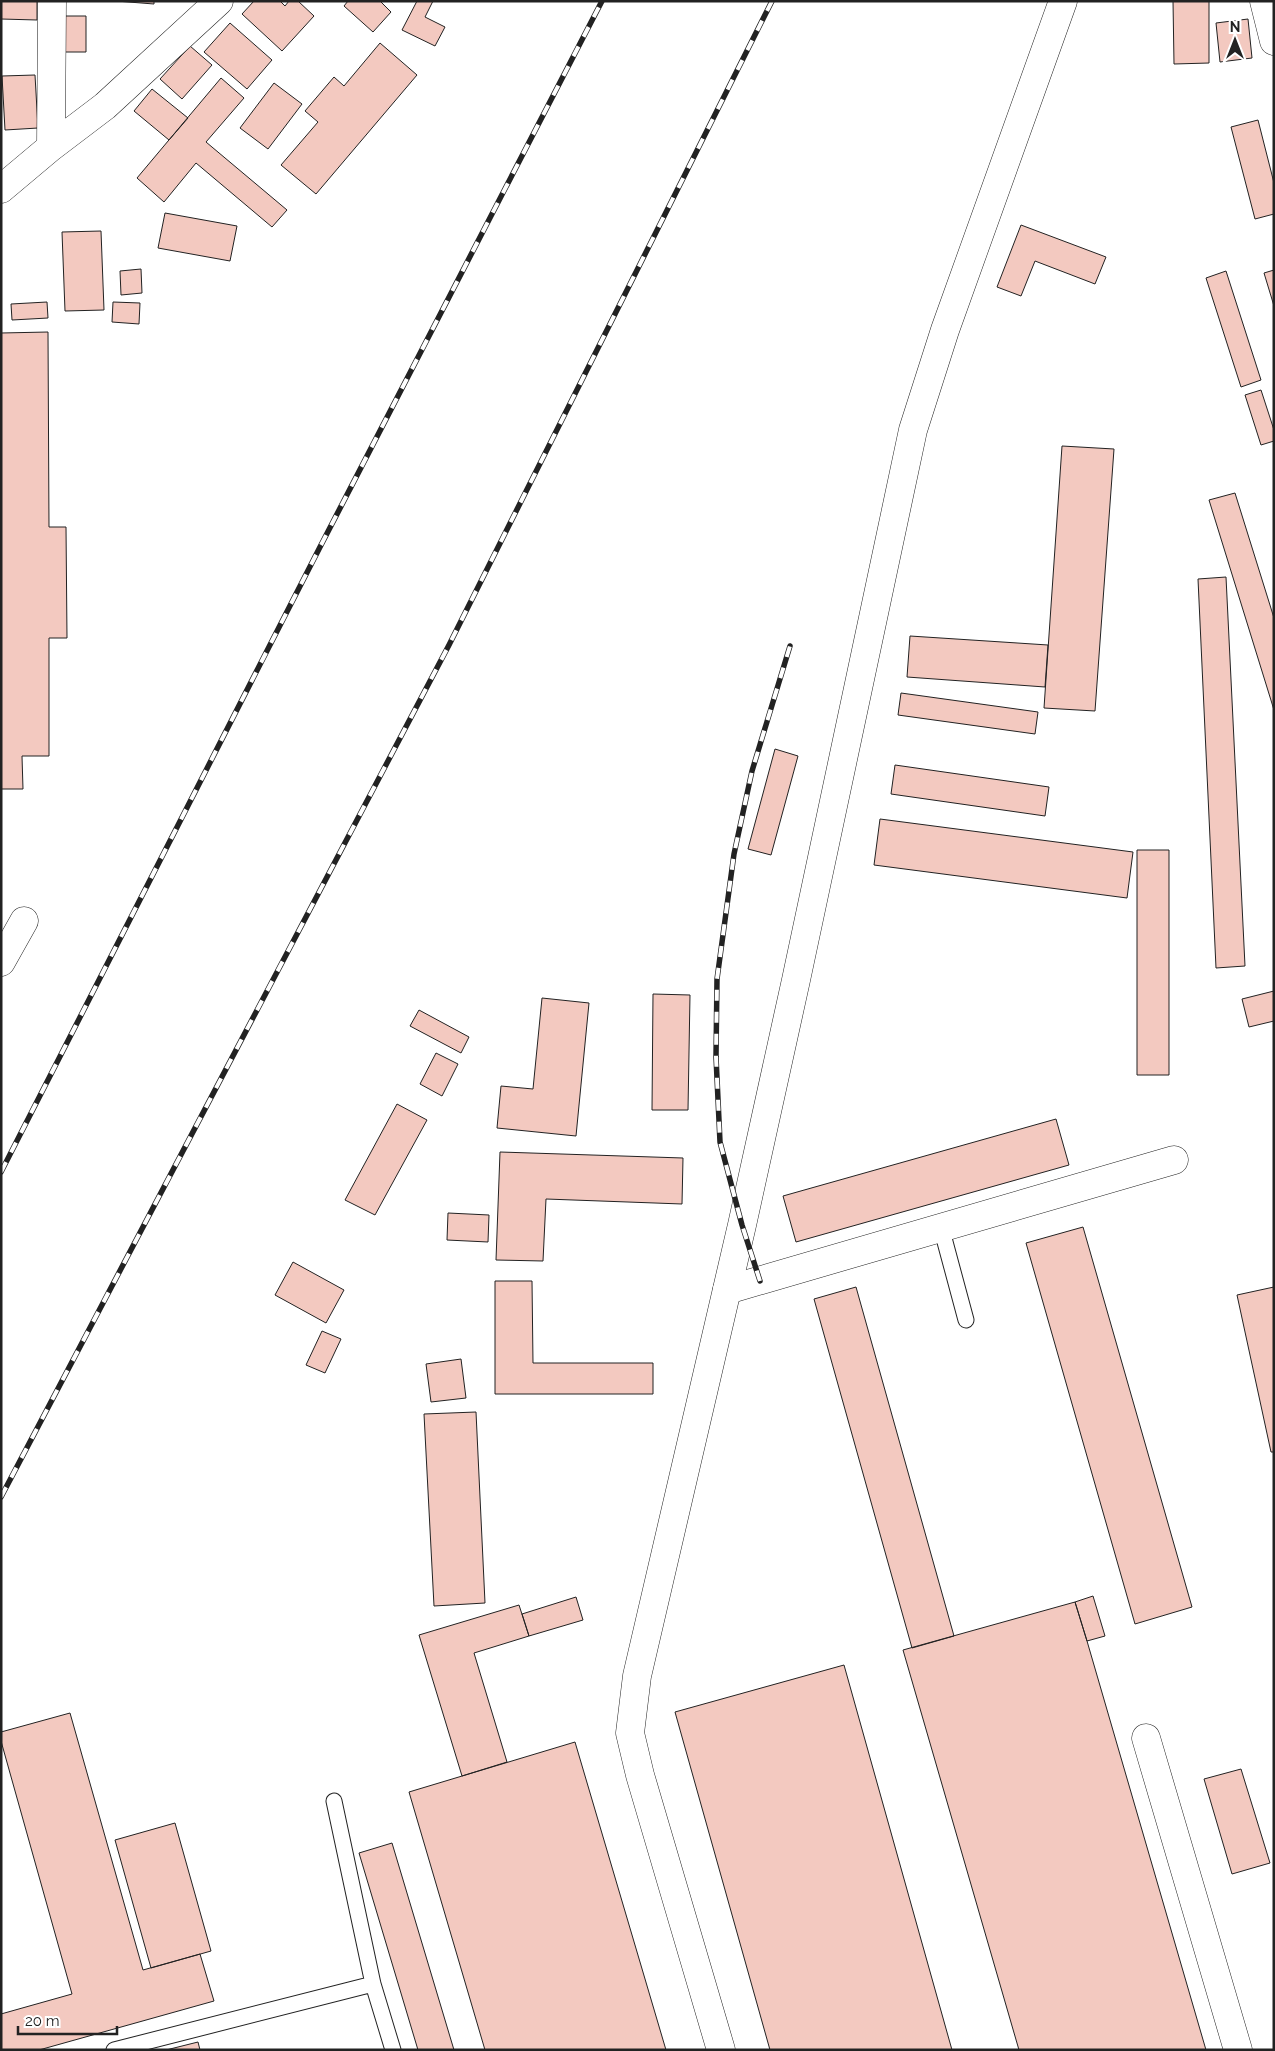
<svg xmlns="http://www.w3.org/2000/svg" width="1275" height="2051" viewBox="0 0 1275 2051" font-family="Raleway,sans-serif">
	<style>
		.building { fill: #f3c9c0; stroke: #222 }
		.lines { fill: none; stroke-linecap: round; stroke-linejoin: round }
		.service-casing { stroke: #222; stroke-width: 17 }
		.minor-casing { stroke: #222; stroke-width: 29 }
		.tertiary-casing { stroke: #222; stroke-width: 29 }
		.service { stroke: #fff; stroke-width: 15 }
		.minor { stroke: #fff; stroke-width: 28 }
		.tertiary { stroke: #fff; stroke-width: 28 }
		.rail-casing { stroke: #222; stroke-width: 5.5 }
		.rail { stroke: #fff; stroke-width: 4; stroke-dasharray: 11; stroke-linecap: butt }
	</style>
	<rect width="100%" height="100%" fill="#fff"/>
	<path class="building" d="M 1,1 L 37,1 L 37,20 L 1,19 Z
		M 116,1 L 154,1 L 154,4 Z
		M 254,1 L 280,1 L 285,6 L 289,1 L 298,1 L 314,16 L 282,51 L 242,14 Z
		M 348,1 L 380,1 L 391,12 L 373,32 L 344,6 Z
		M 417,1 L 433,1 L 425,17 L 445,27 L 435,46 L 402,30 Z
		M 1173,1 L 1209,1 L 1209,63 L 1174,64 Z
		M 65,16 L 86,16 L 86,52 L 65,52 Z
		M 1248,19 L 1252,58 L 1220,62 L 1216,23 Z
		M 230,23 L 272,60 L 247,89 L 204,52 Z
		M 380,43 L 417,75 L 316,194 L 281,165 L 318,122 L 305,111 L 334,77 L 344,86 Z
		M 190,46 L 212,65 L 182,99 L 160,79 Z
		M 35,75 L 38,128 L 5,130 L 2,76 Z
		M 221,78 L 244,98 L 206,142 L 287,210 L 272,227 L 196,163 L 164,202 L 137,178 Z
		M 274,83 L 302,104 L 268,149 L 240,128 Z
		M 152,89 L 188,118 L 169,140 L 134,111 Z
		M 1258,120 L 1274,183 L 1274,214 L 1255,219 L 1231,127 Z
		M 165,213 L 237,226 L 230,261 L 158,248 Z
		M 1021,225 L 1106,257 L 1095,284 L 1035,261 L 1021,296 L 997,287 Z
		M 101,231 L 104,310 L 65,311 L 62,232 Z
		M 141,269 L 142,293 L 121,295 L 120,271 Z
		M 1274,270 L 1274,306 L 1264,273 Z
		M 1226,271 L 1261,380 L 1241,387 L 1206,278 Z
		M 47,302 L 48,318 L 12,320 L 11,304 Z
		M 113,302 L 140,303 L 139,324 L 112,322 Z
		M 48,332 L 49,527 L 66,527 L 67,638 L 49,638 L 49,756 L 22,756 L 23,789 L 1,789 L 1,333 Z
		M 1261,390 L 1274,430 L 1274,441 L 1261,445 L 1245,395 Z
		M 1062,446 L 1114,449 L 1095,711 L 1044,708 Z
		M 1235,493 L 1274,618 L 1274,710 L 1209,500 Z
		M 1226,577 L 1245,966 L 1216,968 L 1198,579 Z
		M 910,636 L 1048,645 L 1045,687 L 907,677 Z
		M 901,693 L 1038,712 L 1035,734 L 898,715 Z
		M 775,749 L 798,756 L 771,855 L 748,849 Z
		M 895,765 L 1049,787 L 1045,816 L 891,794 Z
		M 880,819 L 1133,852 L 1127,898 L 874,865 Z
		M 1137,850 L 1169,850 L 1169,1075 L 1137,1075 Z
		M 1274,991 L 1274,1021 L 1249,1027 L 1242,999 Z
		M 653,994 L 690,995 L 688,1110 L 652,1110 Z
		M 542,998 L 589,1003 L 576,1136 L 497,1128 L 501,1086 L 533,1089 Z
		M 419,1010 L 469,1037 L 461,1053 L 410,1026 Z
		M 436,1053 L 458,1064 L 442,1096 L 420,1084 Z
		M 397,1104 L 427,1120 L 375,1215 L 345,1200 Z
		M 1056,1119 L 1069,1165 L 796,1242 L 783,1196 Z
		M 500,1152 L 683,1158 L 682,1204 L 546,1199 L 543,1261 L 496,1260 Z
		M 448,1213 L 489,1215 L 488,1242 L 447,1240 Z
		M 1083,1227 L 1192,1607 L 1135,1624 L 1026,1243 Z
		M 293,1262 L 344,1290 L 326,1323 L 275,1295 Z
		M 495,1281 L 532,1281 L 533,1363 L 653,1363 L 653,1394 L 495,1394 Z
		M 856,1287 L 954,1636 L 912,1648 L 814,1299 Z
		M 1274,1287 L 1274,1452 L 1271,1452 L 1237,1295 Z
		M 322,1331 L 341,1339 L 325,1373 L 306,1365 Z
		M 461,1359 L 466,1398 L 431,1402 L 426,1364 Z
		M 476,1412 L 485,1603 L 434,1606 L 424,1414 Z
		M 1093,1596 L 1105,1636 L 1087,1641 L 1075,1602 Z
		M 576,1597 L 583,1620 L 529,1636 L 522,1614 Z
		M 1075,1602 L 1087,1641 L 1206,2050 L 1019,2050 L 903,1650 Z
		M 519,1605 L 529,1636 L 474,1653 L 507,1762 L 462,1776 L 419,1635 Z
		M 844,1665 L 952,2050 L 770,2050 L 675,1712 Z
		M 70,1713 L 143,1970 L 200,1954 L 214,2001 L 39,2050 L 1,2050 L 1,2014 L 72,1994 L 1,1741 L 1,1732 Z
		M 575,1742 L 666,2050 L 485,2050 L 409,1792 Z
		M 1241,1769 L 1270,1863 L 1232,1874 L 1204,1779 Z
		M 175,1823 L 211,1951 L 151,1968 L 115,1840 Z
		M 392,1843 L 454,2050 L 418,2050 L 359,1853 Z
		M 198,2042 L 200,2050 L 166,2050 Z"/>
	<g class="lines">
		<defs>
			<path id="service" d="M 941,1227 L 966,1320
				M 334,1801 L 373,1984 L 393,2050
				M 114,2050 L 373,1984"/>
			<path id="minor" d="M 1264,1 L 1274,41
				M 51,147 L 52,1
				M 1,189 L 51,147 L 105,106 L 219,1
				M 1,962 L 24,921
				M 727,1290 L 1174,1160
				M 1146,1738 L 1238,2050"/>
			<path id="tertiary" d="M 721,2050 L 640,1775 L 630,1733 L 637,1676 L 742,1225 L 796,980 L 913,430 L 945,330 L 1063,1"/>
		</defs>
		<use href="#service" class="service-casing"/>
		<use href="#minor" class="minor-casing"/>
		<use href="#tertiary" class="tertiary-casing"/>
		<use href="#service" class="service"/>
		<use href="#minor" class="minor"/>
		<use href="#tertiary" class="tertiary"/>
		<defs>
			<path id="rail" d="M 1,1172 L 320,547 L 602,1
				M 760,1281 L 742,1225 L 720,1142 L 716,1057 L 717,979 L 734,854 L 752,771 L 790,646
				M 1,1497 L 449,645 L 772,1"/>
		</defs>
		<use href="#rail" class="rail-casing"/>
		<use href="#rail" class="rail"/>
	</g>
	<rect width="1275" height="2051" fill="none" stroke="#222222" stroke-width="5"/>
	<g transform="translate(1235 40)" stroke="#ffffff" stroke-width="4" paint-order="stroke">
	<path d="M0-4L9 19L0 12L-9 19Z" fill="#222222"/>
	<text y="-8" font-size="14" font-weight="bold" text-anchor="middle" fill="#222222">N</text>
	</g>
	<path d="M18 2026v8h99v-8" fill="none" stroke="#222222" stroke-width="2.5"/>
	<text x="25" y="2026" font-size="15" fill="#222222" stroke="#ffffff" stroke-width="4" paint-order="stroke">20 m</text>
</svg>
